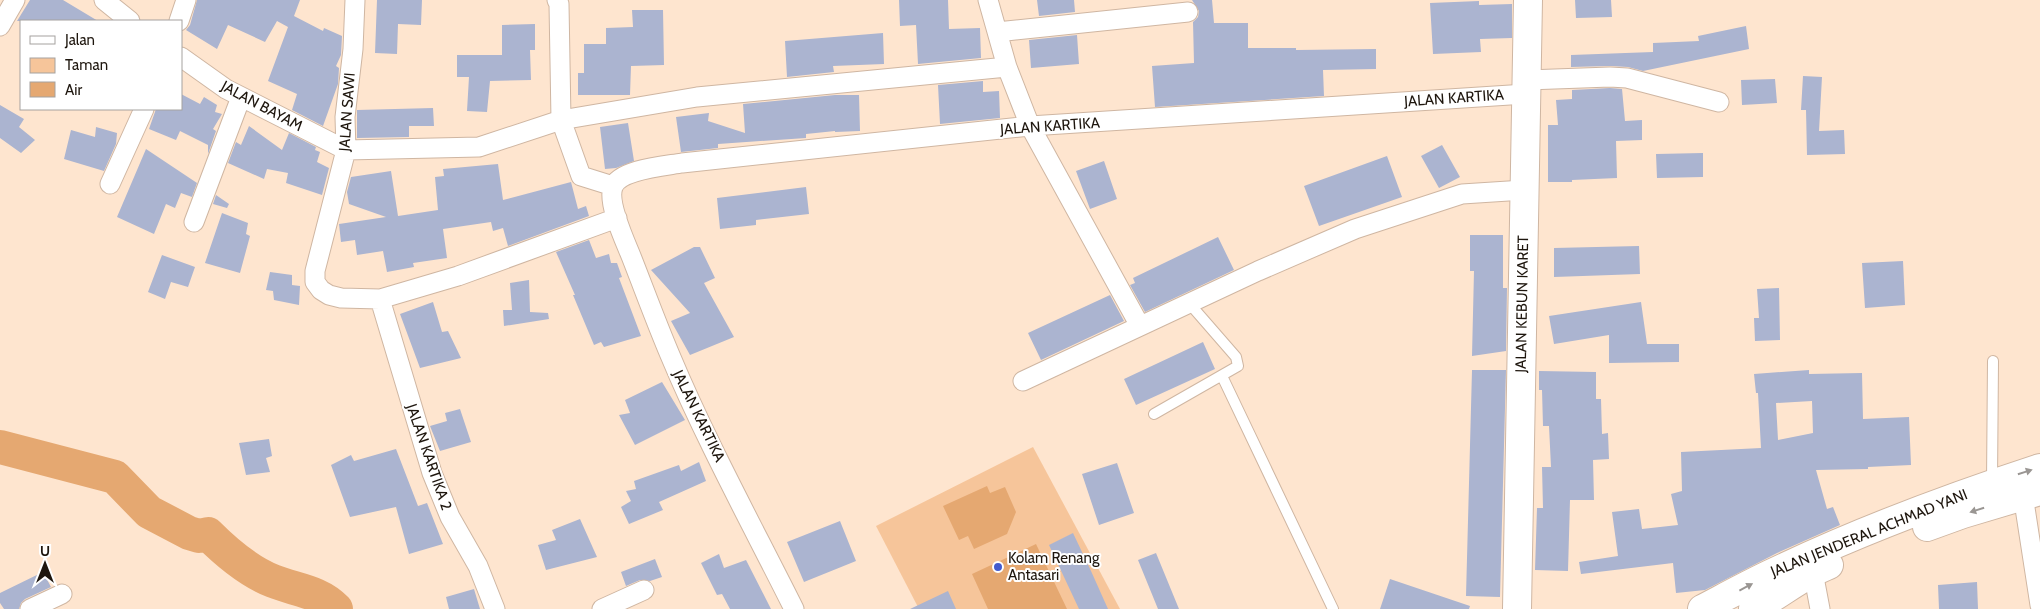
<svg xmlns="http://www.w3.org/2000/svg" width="2040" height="609" viewBox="0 0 2040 609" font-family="Cabin,sans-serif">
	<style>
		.green { fill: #f6c59a }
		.water { fill: #e5a871 }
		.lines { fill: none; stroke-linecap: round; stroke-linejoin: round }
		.river { stroke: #e5a871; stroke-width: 34 }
		.building { fill: #abb4d0; fill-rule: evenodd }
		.service-casing { stroke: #cfb6a2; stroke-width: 12 }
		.minor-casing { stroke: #cfb6a2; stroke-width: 21 }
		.primary-casing { stroke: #cfb6a2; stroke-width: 30 }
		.trunk-casing { stroke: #cfb6a2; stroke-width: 30 }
		.service { stroke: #fff; stroke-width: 10 }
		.minor { stroke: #fff; stroke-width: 19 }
		.primary { stroke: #fff; stroke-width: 28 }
		.trunk { stroke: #fff; stroke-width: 28 }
		.oneway { fill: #9a9693 }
		.poi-dot { fill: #435bce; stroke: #fff; stroke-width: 2 }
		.labels { text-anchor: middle; stroke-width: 4; stroke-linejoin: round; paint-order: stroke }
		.street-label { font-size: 15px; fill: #1e160e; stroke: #fff }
		.poi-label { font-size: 15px; fill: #1e160e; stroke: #fff; text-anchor: start }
	</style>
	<rect width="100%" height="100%" fill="#fee5cf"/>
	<path class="green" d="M 1033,447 L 1120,609 L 919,609 L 876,526 Z"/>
	<path class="water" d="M 987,486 L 990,493 L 1005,487 L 1016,512 L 1007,534 L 974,549 L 968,536 L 959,540 L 943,506 Z
		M 1036,544 L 1067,609 L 988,609 L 972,574 Z"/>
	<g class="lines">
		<path class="river" d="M 0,447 L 115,477 L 149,512 L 189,533 L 199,536 L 208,534 C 226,552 250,572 273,581 C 295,590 319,591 336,609"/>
	</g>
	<path class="building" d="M 30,0 L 63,0 L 98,21 L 17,21 Z
		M 197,0 L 300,0 L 294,16 L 323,31 L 324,28 L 342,36 L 341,55 L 336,66 L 339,68 L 338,84 L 323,126 L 292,110 L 297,94 L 268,81 L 288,27 L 277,21 L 265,42 L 228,25 L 217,49 L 186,30 L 190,25 Z
		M 377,0 L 422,0 L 421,25 L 398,24 L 397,54 L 375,53 Z
		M 899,0 L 948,0 L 949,29 L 980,28 L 981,58 L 918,64 L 916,25 L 900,26 Z
		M 1037,0 L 1074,0 L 1075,12 L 1039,16 Z
		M 1192,0 L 1212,0 L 1214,23 L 1248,23 L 1248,48 L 1296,48 L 1296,50 L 1376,49 L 1376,69 L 1323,70 L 1324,96 L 1155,107 L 1152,66 L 1194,63 L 1193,22 L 1198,17 L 1199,11 Z
		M 1575,0 L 1611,0 L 1612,17 L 1576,18 Z
		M 1479,1 L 1479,5 L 1512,4 L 1512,38 L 1480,39 L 1481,52 L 1433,54 L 1430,3 Z
		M 632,10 L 663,10 L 664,65 L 631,66 L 630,95 L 578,95 L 578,73 L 584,73 L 584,44 L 606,44 L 606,28 L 633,27 Z
		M 535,24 L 535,50 L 530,50 L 531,80 L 490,81 L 487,112 L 467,111 L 469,77 L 457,77 L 457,55 L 502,55 L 502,25 Z
		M 1746,26 L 1749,49 L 1643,71 L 1628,67 L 1611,66 L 1571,67 L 1571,55 L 1653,52 L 1653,43 L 1699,41 L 1698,36 Z
		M 883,33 L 884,64 L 833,66 L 834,72 L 787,77 L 785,41 Z
		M 1077,35 L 1079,64 L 1031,68 L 1029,40 Z
		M 1803,76 L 1822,77 L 1819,131 L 1844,130 L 1845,154 L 1807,155 L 1806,110 L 1801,110 Z
		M 1775,79 L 1777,103 L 1742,105 L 1741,80 Z
		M 983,81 L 983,92 L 999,91 L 1000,118 L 940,124 L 938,85 Z
		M 1610,88 L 1622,89 L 1625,121 L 1642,120 L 1642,140 L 1616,141 L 1617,178 L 1572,180 L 1572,182 L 1548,182 L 1548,125 L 1558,125 L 1556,100 L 1572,99 L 1572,90 Z
		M 181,94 L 200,104 L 204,97 L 217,105 L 215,112 L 222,114 L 213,129 L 216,131 L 208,154 L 208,145 L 180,131 L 176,140 L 149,129 L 156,109 L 181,109 Z
		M 835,95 L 859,95 L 860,131 L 835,132 L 835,131 L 806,134 L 806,138 L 718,144 L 718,148 L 681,152 L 676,117 L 709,113 L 708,121 L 745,133 L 743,104 Z
		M 0,105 L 24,119 L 19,127 L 35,140 L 21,153 L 0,138 Z
		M 433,108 L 434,126 L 409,126 L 409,137 L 357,138 L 357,110 Z
		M 628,123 L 634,161 L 616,168 L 605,169 L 600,127 Z
		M 249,126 L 282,150 L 289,133 L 316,147 L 315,150 L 320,152 L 317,162 L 329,168 L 322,195 L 286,183 L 288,173 L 267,169 L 264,179 L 228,163 L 236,142 L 241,145 Z
		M 96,127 L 117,133 L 116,144 L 104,171 L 64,159 L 71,130 L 95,137 Z
		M 1442,145 L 1460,177 L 1439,188 L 1421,156 Z
		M 146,149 L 197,183 L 192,197 L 181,193 L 175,208 L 166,204 L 154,234 L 117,217 Z
		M 1703,153 L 1703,177 L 1657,178 L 1656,154 Z
		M 1387,156 L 1402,197 L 1319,226 L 1304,186 Z
		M 1104,161 L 1117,199 L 1090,209 L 1076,171 Z
		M 498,164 L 503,200 L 571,182 L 578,209 L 586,206 L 589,216 L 508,246 L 503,228 L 493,231 L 491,222 L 443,229 L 447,258 L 413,263 L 414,267 L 387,272 L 383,251 L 357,255 L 355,240 L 341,242 L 339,224 L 386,217 L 349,204 L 347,192 L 351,177 L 391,171 L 398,216 L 438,210 L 435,177 L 444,176 L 443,169 Z
		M 806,187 L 809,214 L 756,220 L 756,225 L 720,229 L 717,198 Z
		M 216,195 L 229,204 L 227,208 L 213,204 Z
		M 222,213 L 248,223 L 246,234 L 250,236 L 240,273 L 205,263 Z
		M 1470,235 L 1503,235 L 1503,288 L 1507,288 L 1506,351 L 1472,356 L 1474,271 L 1470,271 Z
		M 1218,237 L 1234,270 L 1145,312 L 1130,285 L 1135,283 L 1133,278 Z
		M 589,240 L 596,258 L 609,254 L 611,263 L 617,263 L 622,277 L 619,278 L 641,336 L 604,347 L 601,342 L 594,345 L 573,295 L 575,295 L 556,252 Z
		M 1639,246 L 1640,274 L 1554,277 L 1554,248 Z
		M 694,247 L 700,247 L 715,278 L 704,283 L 734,337 L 690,355 L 671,321 L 690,313 L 651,270 Z
		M 162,255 L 195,267 L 188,287 L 171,282 L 165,299 L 148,292 Z
		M 1903,261 L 1905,305 L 1865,308 L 1862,263 Z
		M 270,272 L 292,275 L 292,285 L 300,286 L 299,305 L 274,300 L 273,291 L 266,290 Z
		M 529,280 L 530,312 L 548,313 L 549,319 L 504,326 L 503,310 L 512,310 L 510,283 Z
		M 1779,288 L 1780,340 L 1755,341 L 1754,318 L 1759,318 L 1757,289 Z
		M 1110,295 L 1124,321 L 1041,360 L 1028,333 Z
		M 433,302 L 442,332 L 448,331 L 461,358 L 420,368 L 400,314 Z
		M 1641,302 L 1647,344 L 1679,344 L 1679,362 L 1609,363 L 1609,335 L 1554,344 L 1549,316 Z
		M 1203,342 L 1215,369 L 1136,405 L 1124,379 Z
		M 1472,370 L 1506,370 L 1500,597 L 1466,596 Z
		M 1809,370 L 1809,374 L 1862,373 L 1863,419 L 1909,417 L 1911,465 L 1868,467 L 1868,469 L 1816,470 L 1827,509 L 1833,507 L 1840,525 L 1777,553 L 1705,590 L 1676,593 L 1673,563 L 1581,574 L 1579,562 L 1618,556 L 1612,512 L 1639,509 L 1642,529 L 1678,525 L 1671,494 L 1682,491 L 1681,452 L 1761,448 L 1758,393 L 1756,393 L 1754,374 ZM 1812,401 L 1813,433 L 1778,440 L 1776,403 Z
		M 1539,371 L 1596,372 L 1596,399 L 1601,399 L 1602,434 L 1608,433 L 1609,459 L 1593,460 L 1594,500 L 1570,500 L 1568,571 L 1535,570 L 1537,508 L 1543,508 L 1542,467 L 1551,467 L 1549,426 L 1543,426 L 1542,390 L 1539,390 Z
		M 662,382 L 685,420 L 635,445 L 619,415 L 630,413 L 625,400 Z
		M 460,409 L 471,442 L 440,451 L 430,426 L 447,421 L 445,413 Z
		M 269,439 L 272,456 L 266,458 L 270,472 L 246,475 L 239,443 Z
		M 396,449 L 418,506 L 427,503 L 443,544 L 409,554 L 396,507 L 350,517 L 331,465 L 351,455 L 354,461 Z
		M 699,462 L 706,481 L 659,502 L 663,510 L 629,524 L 621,507 L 631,501 L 626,491 L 636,489 L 634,481 L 679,465 L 681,471 Z
		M 1117,463 L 1134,513 L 1099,525 L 1082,474 Z
		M 580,519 L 597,557 L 546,570 L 538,545 L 556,540 L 552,530 Z
		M 840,521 L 856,561 L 804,582 L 787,542 Z
		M 1073,533 L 1091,571 L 1108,609 L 1079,609 L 1049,545 Z
		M 1156,553 L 1179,609 L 1158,609 L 1138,560 Z
		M 719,554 L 724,568 L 746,560 L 771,609 L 730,609 L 722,594 L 717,595 L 701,563 Z
		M 655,559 L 662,577 L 650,581 L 640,580 L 626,586 L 621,572 Z
		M 43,572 L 51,587 L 25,599 L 21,603 L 19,609 L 4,609 L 0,603 L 0,593 Z
		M 1390,579 L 1470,606 L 1469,609 L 1380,609 Z
		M 1977,582 L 1978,609 L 1939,609 L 1938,585 Z
		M 474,589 L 480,609 L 449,609 L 446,597 Z
		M 948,591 L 956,609 L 910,609 Z"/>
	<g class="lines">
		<defs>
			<path id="service" d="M 1222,376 L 1333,609
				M 1154,414 L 1238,366 L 1236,357 L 1189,303
				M 1992,482 L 1993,361"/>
			<path id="minor" d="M 104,0 L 130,21
				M 355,0 L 353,49 L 345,117 L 346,150 L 315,271 L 315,282 L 321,290 L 329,295 L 341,298 L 380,299 L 458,276 L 617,218
				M 557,0 L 559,4 L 561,120 L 581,176 L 613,186
				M 988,0 L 1007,67 L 1030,126 L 1140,326
				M 179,21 L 186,0
				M 0,26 L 15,0
				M 997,32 L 1188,12
				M 181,57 L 226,89 L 346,150 L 479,147 L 561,120 L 697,97 L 1007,67
				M 1527,80 L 1610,77 L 1627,78 L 1719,102
				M 110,184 L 144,109
				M 194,222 L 241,97
				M 380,299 L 432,473 L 450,517 L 478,566 L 495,609
				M 1023,381 L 1258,271 L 1355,229 L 1462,194 L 1524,190
				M 2023,495 L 2040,605
				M 1813,572 L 1820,609
				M 30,609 L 62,594
				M 602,609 L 644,590
				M 794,609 C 752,525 706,441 670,355 C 656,322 644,289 631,256 C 625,241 607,203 613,187 C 620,169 665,166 682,163 L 1030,126 L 1526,94"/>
			<path id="primary" d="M 1517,609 L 1528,0"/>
			<path id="trunk" d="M 1927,527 L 1963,514 L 2040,491
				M 1702,609 C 1725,597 1747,585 1770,574 C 1857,532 1948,498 2040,468
				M 1753,609 C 1779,596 1801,576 1829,565"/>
		</defs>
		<use href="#service" class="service-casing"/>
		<use href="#minor" class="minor-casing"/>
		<use href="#primary" class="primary-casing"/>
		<use href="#trunk" class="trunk-casing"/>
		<use href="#service" class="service"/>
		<use href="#minor" class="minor"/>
		<use href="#primary" class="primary"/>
		<use href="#trunk" class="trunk"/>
	</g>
	<defs><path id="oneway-solid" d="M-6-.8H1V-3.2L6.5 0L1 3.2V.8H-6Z" transform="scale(1.25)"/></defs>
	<g class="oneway">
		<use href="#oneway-solid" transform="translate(2025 472) rotate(-18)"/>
		<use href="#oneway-solid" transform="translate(1977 510) rotate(162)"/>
		<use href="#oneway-solid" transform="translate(1746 587) rotate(-28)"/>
	</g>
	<circle class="poi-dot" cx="998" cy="567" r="5"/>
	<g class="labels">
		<g class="street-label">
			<text transform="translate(1454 98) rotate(-4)" y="5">JALAN KARTIKA</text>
			<text transform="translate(262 106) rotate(28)" y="5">JALAN BAYAM</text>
			<text transform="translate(347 112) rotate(-86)" y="5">JALAN SAWI</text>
			<text transform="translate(1050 126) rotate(-4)" y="5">JALAN KARTIKA</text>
			<text transform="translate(1522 304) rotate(-89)" y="5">JALAN KEBUN KARET</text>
			<text transform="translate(699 416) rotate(64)" y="5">JALAN KARTIKA</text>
			<text transform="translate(429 457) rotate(71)" y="5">JALAN KARTIKA 2</text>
			<text transform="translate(1869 533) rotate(-22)" y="5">JALAN JENDERAL ACHMAD YANI</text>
		</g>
		<g class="poi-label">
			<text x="1008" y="563">Kolam Renang<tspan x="1008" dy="17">Antasari</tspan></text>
		</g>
	</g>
	<rect x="20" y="20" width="162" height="90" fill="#ffffff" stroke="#a5a29f"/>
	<rect x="30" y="36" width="25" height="8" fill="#ffffff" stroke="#a5a29f"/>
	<text x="65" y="45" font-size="15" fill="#1e160e">Jalan</text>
	<rect x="30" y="58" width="25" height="15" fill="#f6c59a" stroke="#a5a29f"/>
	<text x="65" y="70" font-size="15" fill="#1e160e">Taman</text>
	<rect x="30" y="82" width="25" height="15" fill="#e5a871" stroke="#a5a29f"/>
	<text x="65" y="95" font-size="15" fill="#1e160e">Air</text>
	<g transform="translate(45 564)" stroke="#ffffff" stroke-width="4" paint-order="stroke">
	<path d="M0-4L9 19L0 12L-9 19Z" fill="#1e160e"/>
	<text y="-8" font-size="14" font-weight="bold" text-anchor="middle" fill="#1e160e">U</text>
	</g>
</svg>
